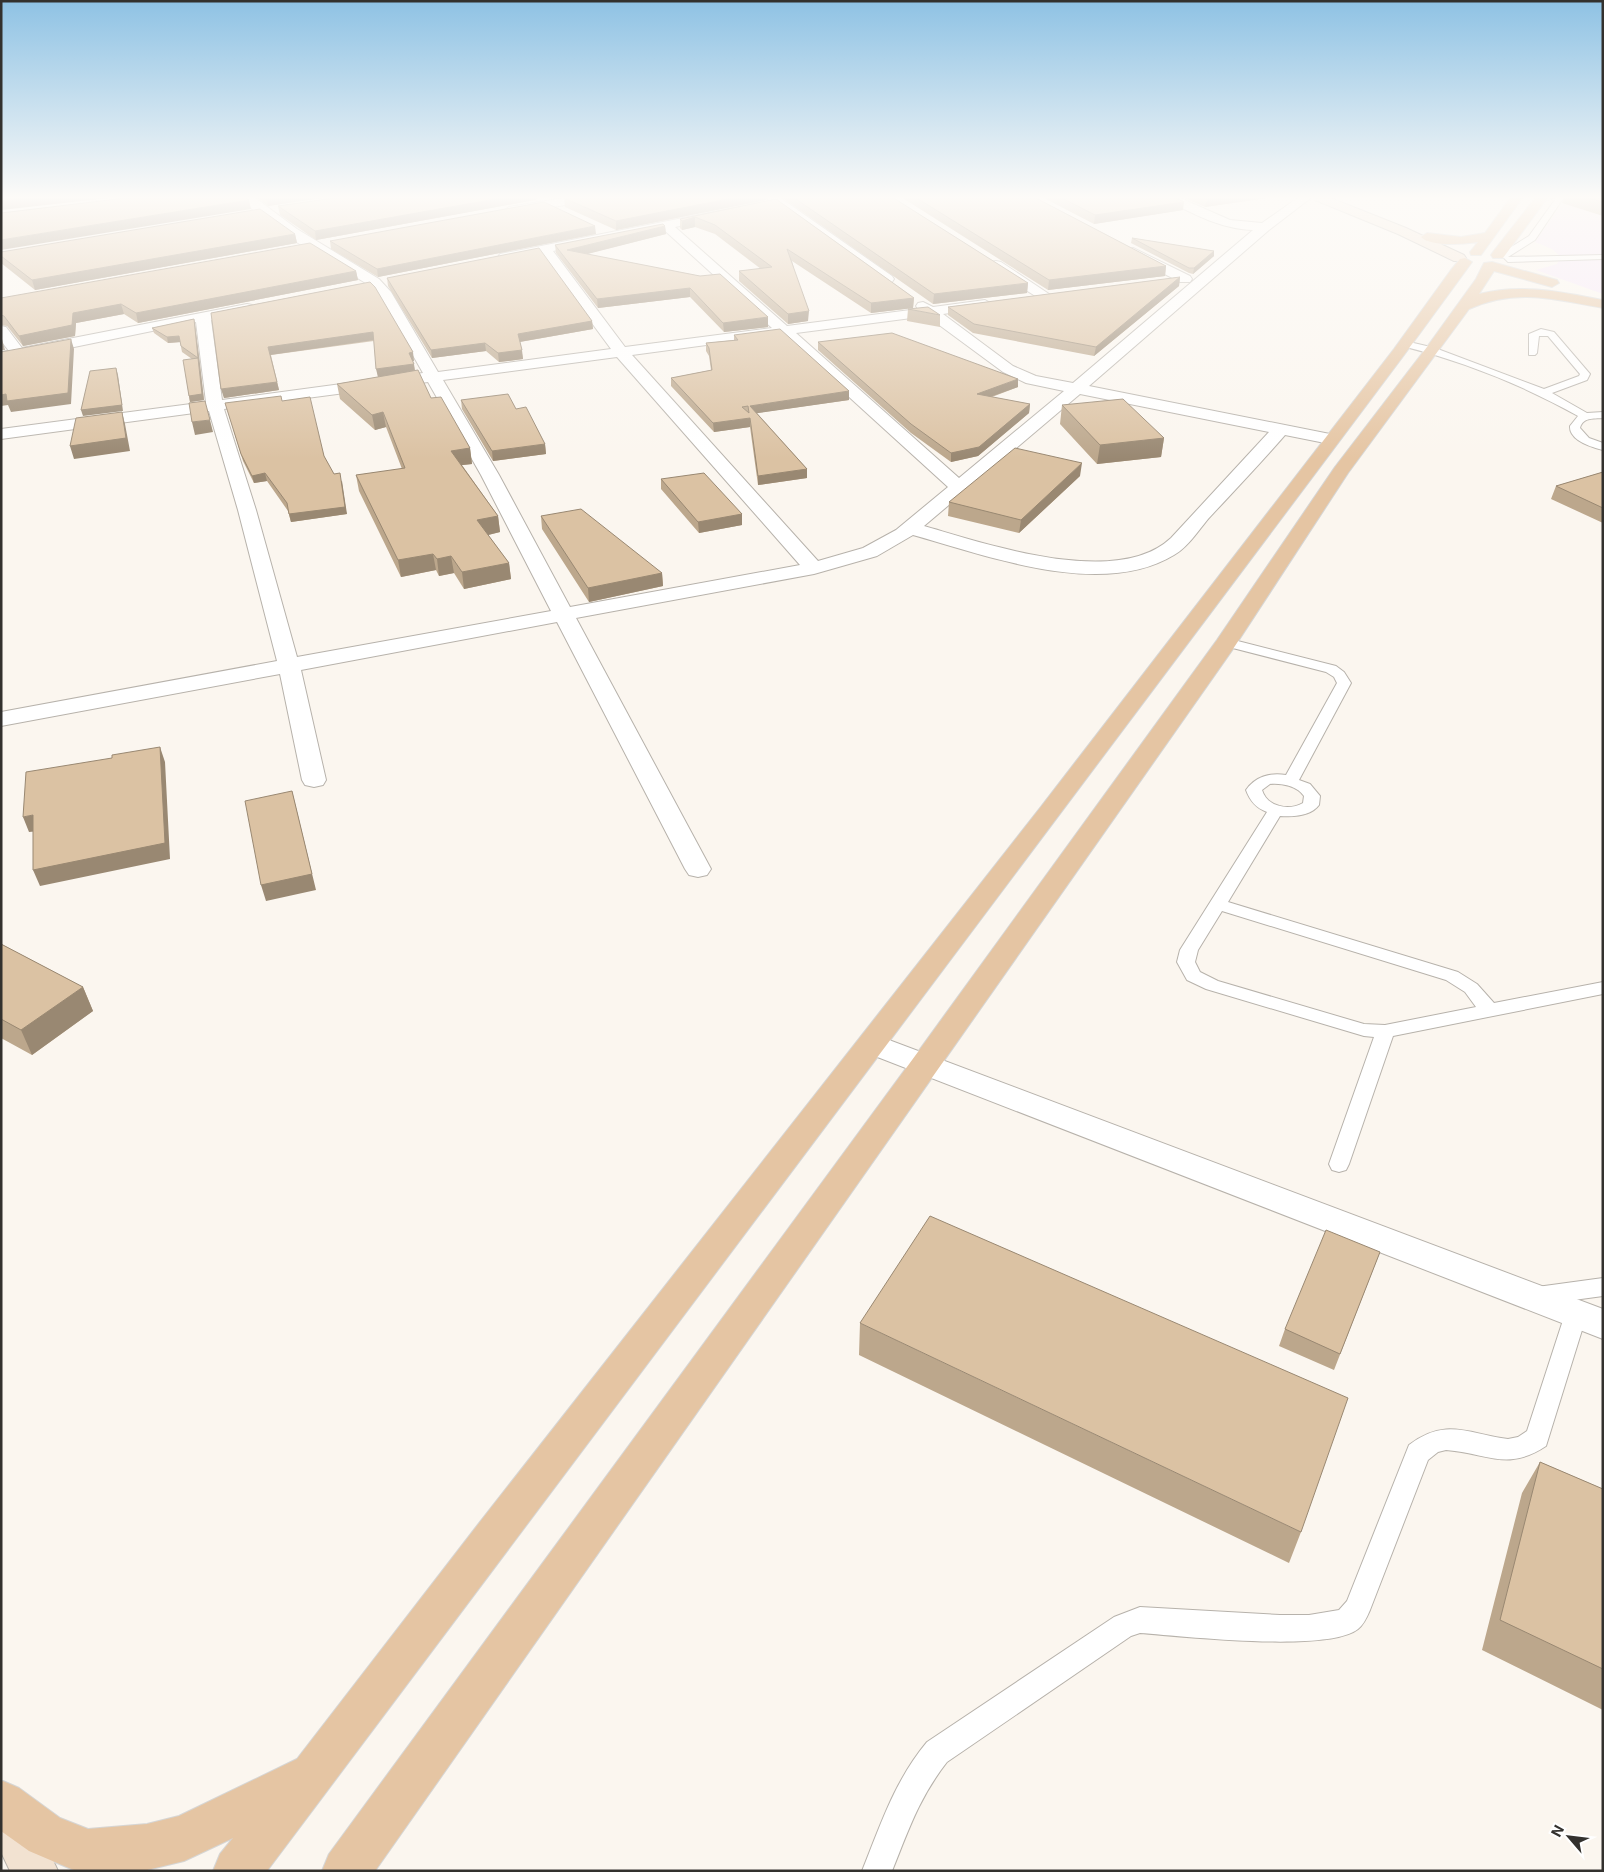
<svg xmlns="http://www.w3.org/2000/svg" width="1604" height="1872" viewBox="0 0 1604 1872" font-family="Inter,sans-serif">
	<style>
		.commercial { fill: #f6e7f9 }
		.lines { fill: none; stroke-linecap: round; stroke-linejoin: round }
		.lane-casing { stroke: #b7b2ab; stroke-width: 2 }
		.street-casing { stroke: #b7b2ab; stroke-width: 2 }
		.secondary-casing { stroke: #b7b2ab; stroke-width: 2 }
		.primary-casing { stroke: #d6d6d5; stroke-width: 2 }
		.lane { fill: #fff; fill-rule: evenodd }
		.street { fill: #fff; fill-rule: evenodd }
		.secondary { fill: #f2e2d1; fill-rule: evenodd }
		.primary { fill: #e5c5a3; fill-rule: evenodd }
		.wall { fill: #bca78c }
		.shaded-wall { fill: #998872 }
		.building { fill: #dbc2a3; stroke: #998872; fill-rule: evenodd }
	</style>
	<rect width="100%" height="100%" fill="#fbf6ef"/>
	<path class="commercial" d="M 1567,197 L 1603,197 L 1603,294 L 1536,270 L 1557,264 L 1561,257 L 1552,249 L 1535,242 Z"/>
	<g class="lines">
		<defs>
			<path id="lane" d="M 1557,197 L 1564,197 L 1535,240 L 1508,257 L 1603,255 L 1603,259 L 1508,262 L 1504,258 L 1500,258 L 1500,254 L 1529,236 Z
				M 1541,329 L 1554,332 L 1590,374 L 1587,380 L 1552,393 L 1587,413 L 1603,412 L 1603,418 C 1593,419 1583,417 1580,428 L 1589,438 L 1603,443 L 1603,450 C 1591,447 1569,440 1570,426 L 1578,416 C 1523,385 1462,361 1402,346 L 1400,344 L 1405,341 L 1435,348 L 1544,389 L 1579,376 L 1580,374 L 1548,336 L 1539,336 L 1537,353 L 1535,355 L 1529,355 L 1529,334 Z
				M 1226,638 L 1336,666 L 1344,672 L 1351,683 L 1299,780 L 1310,784 L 1320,796 L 1319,805 C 1311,816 1293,817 1280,816 L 1228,902 L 1458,972 L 1477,984 L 1494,1003 L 1603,982 L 1603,994 L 1393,1036 L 1349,1164 L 1346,1170 L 1339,1172 L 1332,1170 L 1329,1164 L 1374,1037 L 1364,1036 L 1206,989 L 1187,980 L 1177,962 L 1180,950 L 1267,812 C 1256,808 1250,801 1246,790 C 1255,777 1270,772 1286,775 L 1337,683 L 1334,677 L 1326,672 L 1221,645 L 1219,642 L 1221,639 ZM 1270,784 C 1282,783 1297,786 1304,796 L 1303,803 C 1289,811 1267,807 1262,790 ZM 1222,911 L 1446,980 L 1465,992 L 1476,1007 L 1385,1025 L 1364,1024 L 1218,981 L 1200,972 L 1195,962 L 1198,950 Z
				M 1603,1278 L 1603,1296 L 1537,1305 L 1529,1302 L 1526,1296 L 1529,1290 L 1537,1287 Z
				M 1576,1305 L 1584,1307 L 1587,1314 L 1546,1446 C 1507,1472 1487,1453 1446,1450 L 1438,1452 L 1428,1460 L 1370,1610 C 1367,1617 1364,1624 1358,1629 C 1328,1653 1182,1636 1140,1633 L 1131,1636 L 947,1762 C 919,1798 909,1829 892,1871 L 862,1871 C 881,1824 894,1782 927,1742 L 1114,1617 L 1140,1607 L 1280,1615 L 1309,1615 L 1339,1610 L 1347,1601 L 1409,1445 C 1446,1417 1468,1434 1508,1439 L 1518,1437 L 1527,1431 L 1565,1314 L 1568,1307 Z"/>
			<path id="street" d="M 241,197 L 254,197 L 297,229 L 379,279 L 391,292 L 438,372 L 611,349 L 541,254 L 505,261 L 500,260 L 498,257 L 500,254 L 769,201 L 766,197 L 779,197 L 892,276 L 894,279 L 892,282 L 882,282 L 777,206 L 675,227 L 787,326 L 918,309 L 916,306 L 918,303 L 923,302 L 933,307 L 985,300 L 992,304 L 990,307 L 943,314 L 1013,366 L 1036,376 L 1073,383 L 1253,230 C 1221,229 1194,214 1166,200 L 1164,197 L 1178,197 L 1230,220 L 1262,223 L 1299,197 L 1312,197 L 1269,230 L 1089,386 L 1330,434 L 1336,435 L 1338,439 L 1336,443 L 1330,444 L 1285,435 C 1260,464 1234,491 1208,519 C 1198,531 1188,547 1174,555 C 1102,599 988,556 913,535 L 877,556 L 814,574 L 576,618 L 711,869 L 707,875 L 698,877 L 689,875 L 685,869 L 557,622 L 301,670 L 326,780 L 323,785 L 314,787 L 305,785 L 302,780 L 280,674 L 1,726 L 1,712 L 277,661 L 238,510 L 209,411 L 1,439 L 1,429 L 206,402 L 196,322 L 1,362 L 1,352 L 9,351 L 1,341 L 1,326 L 6,327 L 22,348 L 247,304 L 252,305 L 254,308 L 252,311 L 211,320 L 222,400 L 423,373 L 378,294 L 369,285 C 333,263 266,229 241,197 ZM 663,229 L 772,328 L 625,347 L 553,251 ZM 927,316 L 1003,372 L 1026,383 L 1064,391 L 959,478 L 796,333 ZM 781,335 L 948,487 L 896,530 L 863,548 L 818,561 L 632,355 ZM 617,357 L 800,565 L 570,607 L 499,475 L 443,380 ZM 428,382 L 481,475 L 551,611 L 297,657 L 256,510 L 224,409 ZM 1080,394 L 1269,432 L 1171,538 C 1117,589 987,544 924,526 Z
				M 570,197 L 593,197 L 587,201 L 509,215 L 503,211 L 509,207 Z
				M 1133,248 L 1190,276 L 1192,279 L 1190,282 L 1180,282 L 1128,255 L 1127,252 L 1128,249 Z
				M 996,261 L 1001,262 L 1052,296 L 1050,299 L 1040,299 L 991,268 L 989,265 L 991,262 Z
				M 873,1034 L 1603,1309 L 1603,1339 L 862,1051 L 858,1044 L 862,1037 Z"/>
			<path id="secondary" d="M 1313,197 L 1328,197 L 1406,228 L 1464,255 L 1466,258 L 1464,261 L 1454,261 L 1398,234 L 1315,200 Z
				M 8,1791 L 24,1798 L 58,1871 L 10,1871 L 1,1852 L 1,1794 Z"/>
			<path id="primary" d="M 1511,197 L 1523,197 L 1481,255 L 1471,255 L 1470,252 L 1478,242 C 1465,244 1430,247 1421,237 L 1427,233 L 1461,237 L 1485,233 Z
				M 1536,197 L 1548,197 L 1503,258 L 1493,258 L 1491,255 L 1493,252 Z
				M 1465,258 L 1472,262 L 1404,355 L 267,1871 L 213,1871 L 220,1854 L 233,1838 L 184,1861 L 147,1870 L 76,1871 L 29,1851 L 1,1831 L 1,1782 L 3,1781 L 19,1788 L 60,1818 L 88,1829 L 147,1824 L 179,1816 L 297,1759 L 483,1518 L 1040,808 L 1394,349 L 1451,270 L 1460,259 Z
				M 1492,262 L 1557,280 L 1559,283 L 1552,287 L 1494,271 L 1479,294 C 1521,283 1561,292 1603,300 L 1603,308 C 1553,299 1516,288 1469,309 L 1348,473 L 1233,649 L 375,1871 L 322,1871 L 329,1854 L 915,1056 L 1217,640 L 1335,467 L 1427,347 L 1476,279 L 1484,263 Z"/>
		</defs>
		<use href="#lane" class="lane-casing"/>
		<use href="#street" class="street-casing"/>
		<use href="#secondary" class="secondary-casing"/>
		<use href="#primary" class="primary-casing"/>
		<use href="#lane" class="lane"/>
		<use href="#street" class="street"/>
		<use href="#secondary" class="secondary"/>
		<use href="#primary" class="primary"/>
	</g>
	<path class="wall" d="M 256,197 L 329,197 L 268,206 Z
		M 341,197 L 558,197 L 538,197 L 535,200 L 316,240 L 280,215 L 278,206 Z
		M 781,197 L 892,197 L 1028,283 L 1027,293 L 933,304 Z
		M 901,197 L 1034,197 L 1166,266 L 1165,276 L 1048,290 Z
		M 1042,197 L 1174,197 L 1183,210 L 1094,224 Z
		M 1182,197 L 1274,197 L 1205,207 Z
		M 1549,197 L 1556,197 L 1552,200 L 1549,199 Z
		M 1564,197 L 1603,197 L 1603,216 L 1562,203 Z
		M 564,198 L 766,200 L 616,230 L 565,207 Z
		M 776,199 L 914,298 L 913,308 L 871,313 L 792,261 L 808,321 L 788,324 L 739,281 L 739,271 L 761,269 L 715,234 L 695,227 L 682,230 L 680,228 L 680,219 Z
		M 665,226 L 666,234 L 586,254 L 700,276 L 768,327 L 724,332 L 690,297 L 598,308 L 556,253 L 555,245 Z
		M 295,234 L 297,243 L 35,290 L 1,263 L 1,252 Z
		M 596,234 L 378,277 L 331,249 L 330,241 Z
		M 1132,238 L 1214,251 L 1214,256 L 1193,274 L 1189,273 L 1131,243 Z
		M 356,271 L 358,280 L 138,323 L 124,314 L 76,323 L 75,336 L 23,346 L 7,326 L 1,325 L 1,298 Z
		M 1180,277 L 1179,286 L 1094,356 L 973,333 L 948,315 L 948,307 Z
		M 387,278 L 592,321 L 593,329 L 520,342 L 523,359 L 499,362 L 486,351 L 432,358 L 388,286 Z
		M 370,282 L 414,361 L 413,361 L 415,371 L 431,398 L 470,448 L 472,464 L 462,465 L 498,516 L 500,532 L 488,535 L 509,563 L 511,579 L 464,589 L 454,573 L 439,576 L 436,570 L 401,577 L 359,491 L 356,475 L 402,469 L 386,427 L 375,430 L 340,399 L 337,384 L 378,377 L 374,341 L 271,355 L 279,390 L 224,398 L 211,313 Z
		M 908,309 L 940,315 L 940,327 L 907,321 Z
		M 194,319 L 195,325 L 204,400 L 190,402 L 189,396 L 192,359 L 182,352 L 180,342 L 168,343 L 154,333 L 152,328 Z
		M 734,335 L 849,391 L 849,400 L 757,413 L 807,469 L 807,478 L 758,485 L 750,427 L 714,432 L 671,386 L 671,378 L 711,370 L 709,356 L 706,351 L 706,343 L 734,340 Z
		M 818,342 L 1018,387 L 992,397 L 1030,404 L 1029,413 L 978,456 L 951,462 L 911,433 L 818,350 Z
		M 461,400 L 516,409 L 545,444 L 546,454 L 493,461 L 462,409 Z
		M 282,401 L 324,456 L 347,514 L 291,522 L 288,511 L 267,481 L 254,483 L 243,461 L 225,403 Z
		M 1062,405 L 1164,438 L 1161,457 L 1097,464 L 1060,424 Z
		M 1603,472 L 1603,523 L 1551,499 L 1556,486 Z
		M 1080,476 L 1019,533 L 948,516 L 949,502 Z
		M 661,479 L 742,514 L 742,525 L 699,533 L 661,489 Z
		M 541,516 L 662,573 L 663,586 L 589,602 L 542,529 Z
		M 1,944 L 83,987 L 93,1011 L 32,1055 L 1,1038 Z
		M 1380,1252 L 1334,1370 L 1279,1346 L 1285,1329 Z
		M 860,1323 L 1301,1532 L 1289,1563 L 859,1355 Z
		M 1540,1462 L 1603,1489 L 1603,1710 L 1482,1650 L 1522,1493 Z"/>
	<path class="shaded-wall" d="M 40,197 L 118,197 L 1,210 L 1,201 Z
		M 266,197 L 329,197 L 268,206 Z
		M 507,197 L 538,197 L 535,200 L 316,240 L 315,231 Z
		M 738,197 L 766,197 L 766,200 L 616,230 L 616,221 Z
		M 1218,197 L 1274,197 L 1205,207 L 1207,198 Z
		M 249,200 L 251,209 L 1,250 L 1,240 Z
		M 1184,202 L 1183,210 L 1094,224 L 1095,215 Z
		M 695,217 L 695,227 L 682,230 L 682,221 Z
		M 595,226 L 596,234 L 378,277 L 377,269 Z
		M 665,226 L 666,234 L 568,259 L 567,250 Z
		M 295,234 L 297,243 L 35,290 L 32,280 Z
		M 1214,251 L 1214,256 L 1193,274 L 1194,268 Z
		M 1166,266 L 1165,276 L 1048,290 L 1049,280 Z
		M 356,271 L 358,280 L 138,323 L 136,313 Z
		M 1180,277 L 1179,286 L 1094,356 L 1096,347 Z
		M 1028,283 L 1027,293 L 933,304 L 934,294 Z
		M 690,288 L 690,297 L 598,308 L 597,299 Z
		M 914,298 L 913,308 L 871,313 L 871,303 Z
		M 121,304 L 124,314 L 76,323 L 75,336 L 23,346 L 19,336 L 73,313 Z
		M 809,311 L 808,321 L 788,324 L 788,314 Z
		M 768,317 L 768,327 L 724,332 L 723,323 Z
		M 194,319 L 195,325 L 200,364 L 198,358 Z
		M 592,321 L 593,329 L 519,342 L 518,334 Z
		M 373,332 L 374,340 L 270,355 L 268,347 Z
		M 179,336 L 181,342 L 168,343 L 167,337 Z
		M 1,339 L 2,339 L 5,350 L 1,350 Z
		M 71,339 L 74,349 L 71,404 L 11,412 L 8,405 L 1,406 L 1,395 Z
		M 485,343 L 486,351 L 432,358 L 431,350 Z
		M 522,350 L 523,359 L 499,362 L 498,353 Z
		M 413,352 L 414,361 L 410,361 L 409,353 Z
		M 198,358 L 200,364 L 204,400 L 190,402 L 189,396 Z
		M 414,364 L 415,372 L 378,377 L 376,369 Z
		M 116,368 L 118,375 L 123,411 L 83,416 L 81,410 Z
		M 1018,379 L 1018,387 L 976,402 L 977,394 Z
		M 277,382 L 279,390 L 224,398 L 221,389 Z
		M 849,391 L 849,400 L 751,414 L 750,406 Z
		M 1030,404 L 1029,413 L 978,456 L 951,462 L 951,453 Z
		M 122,412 L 125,424 L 130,451 L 74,459 L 70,446 Z
		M 383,412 L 386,427 L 375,430 L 372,415 Z
		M 750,418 L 750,427 L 714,432 L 713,423 Z
		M 210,420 L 213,432 L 195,435 L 192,422 Z
		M 1164,438 L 1161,457 L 1097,464 L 1100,445 Z
		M 545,444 L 546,454 L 493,461 L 492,451 Z
		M 470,448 L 472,464 L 454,466 L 451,451 Z
		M 1082,463 L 1080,476 L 1019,533 L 1021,520 Z
		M 807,469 L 807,478 L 758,485 L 758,476 Z
		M 265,473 L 267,481 L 254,483 L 252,476 Z
		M 342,481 L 347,514 L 291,522 L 289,514 Z
		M 742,514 L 742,525 L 699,533 L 698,522 Z
		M 498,516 L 500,532 L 480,537 L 477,520 Z
		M 433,554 L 436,570 L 401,577 L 398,560 Z
		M 451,556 L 454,573 L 439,576 L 437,559 Z
		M 509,563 L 511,579 L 464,589 L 462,572 Z
		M 662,573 L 663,586 L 589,602 L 588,588 Z
		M 160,747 L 165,762 L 170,859 L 40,886 L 33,870 Z
		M 292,791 L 316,890 L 266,901 L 261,885 Z
		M 33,815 L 40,831 L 29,832 L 23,817 Z
		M 83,987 L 93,1011 L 32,1055 L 21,1030 Z"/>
	<path class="building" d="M 1,197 L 40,197 L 1,201 Z
		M 134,197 L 245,197 L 249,200 L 1,240 L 1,213 Z
		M 341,197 L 507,197 L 315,231 L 278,206 Z
		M 572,197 L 738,197 L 616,221 L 564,198 Z
		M 793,197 L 892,197 L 1028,283 L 934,294 Z
		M 915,197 L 1034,197 L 1166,266 L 1049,280 Z
		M 1060,197 L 1174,197 L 1184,202 L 1095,215 Z
		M 1203,197 L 1218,197 L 1207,198 Z
		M 1586,197 L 1603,197 L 1603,202 Z
		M 776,199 L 914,298 L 871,303 L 787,249 L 809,311 L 788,314 L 739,271 L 772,267 L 715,225 L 695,217 L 682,221 L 680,219 Z
		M 544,202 L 595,226 L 377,269 L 330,241 Z
		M 260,209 L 295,234 L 32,280 L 1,256 L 1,252 Z
		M 663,224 L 665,226 L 567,250 L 700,276 L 720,274 L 768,317 L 723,323 L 690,288 L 597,299 L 555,245 Z
		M 1132,238 L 1214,251 L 1194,268 L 1189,268 Z
		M 310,243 L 356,271 L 136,313 L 121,304 L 73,313 L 72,325 L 19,336 L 4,316 L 1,315 L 1,298 Z
		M 539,248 L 592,321 L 518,334 L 522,350 L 498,353 L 485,343 L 431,350 L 387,278 Z
		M 1180,277 L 1096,347 L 974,324 L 948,307 Z
		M 370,282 L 375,287 L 413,352 L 409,353 L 414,364 L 376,369 L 373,332 L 268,347 L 277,382 L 221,389 L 211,313 Z
		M 928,307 L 940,315 L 908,309 Z
		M 194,319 L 198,358 L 181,346 L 179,336 L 167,337 L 152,328 Z
		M 780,329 L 849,391 L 750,406 L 807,469 L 758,476 L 750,418 L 713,423 L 671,378 L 712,370 L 709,348 L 706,343 L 738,340 L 734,335 ZM 748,406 L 749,413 L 742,407 Z
		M 892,333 L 1018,379 L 977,394 L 1030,404 L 979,447 L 951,453 L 911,424 L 818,342 Z
		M 71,339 L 68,393 L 7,401 L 6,394 L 1,395 L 1,352 Z
		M 198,358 L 202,394 L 189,396 L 183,360 Z
		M 116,368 L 122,405 L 81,410 L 90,371 Z
		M 418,370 L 431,398 L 441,397 L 470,448 L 451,451 L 498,516 L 477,520 L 509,563 L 462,572 L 451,556 L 437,559 L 433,554 L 398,560 L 356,475 L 405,468 L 383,412 L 372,415 L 337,384 Z
		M 508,394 L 516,409 L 526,407 L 545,444 L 492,451 L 461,400 Z
		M 281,396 L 282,401 L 310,397 L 324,456 L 334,474 L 340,473 L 345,507 L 289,514 L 287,503 L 265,473 L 252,476 L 241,454 L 225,403 Z
		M 1123,399 L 1164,438 L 1100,445 L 1062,405 Z
		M 205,401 L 210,420 L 192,422 L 189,403 Z
		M 122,412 L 126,438 L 70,446 L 76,418 Z
		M 1015,448 L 1082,463 L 1021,520 L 949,502 Z
		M 1603,472 L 1603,508 L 1556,486 Z
		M 704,473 L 742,514 L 698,522 L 661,479 Z
		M 581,509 L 662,573 L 588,588 L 541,516 Z
		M 160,747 L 165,843 L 33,870 L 33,815 L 23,817 L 26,772 L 112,758 L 112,755 Z
		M 292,791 L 312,874 L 261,885 L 245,801 Z
		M 1,944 L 83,987 L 21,1030 L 1,1019 Z
		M 930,1216 L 1348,1398 L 1301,1532 L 860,1323 Z
		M 1326,1230 L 1380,1252 L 1340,1354 L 1285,1329 Z
		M 1540,1462 L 1603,1489 L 1603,1669 L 1500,1620 Z"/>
	<linearGradient id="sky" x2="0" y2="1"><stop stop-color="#8ec2e4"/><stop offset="0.43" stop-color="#fdfbf8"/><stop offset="1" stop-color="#fdfbf8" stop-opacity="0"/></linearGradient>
	<rect width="1604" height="459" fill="url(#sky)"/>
	<rect width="1604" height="1872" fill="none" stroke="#33312e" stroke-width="5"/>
	<g transform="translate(1569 1837) rotate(298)" stroke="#ffffff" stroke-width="4" paint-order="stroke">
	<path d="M0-4L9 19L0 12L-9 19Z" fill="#33312e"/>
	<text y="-8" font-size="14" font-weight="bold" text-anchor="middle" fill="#33312e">N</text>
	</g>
</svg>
